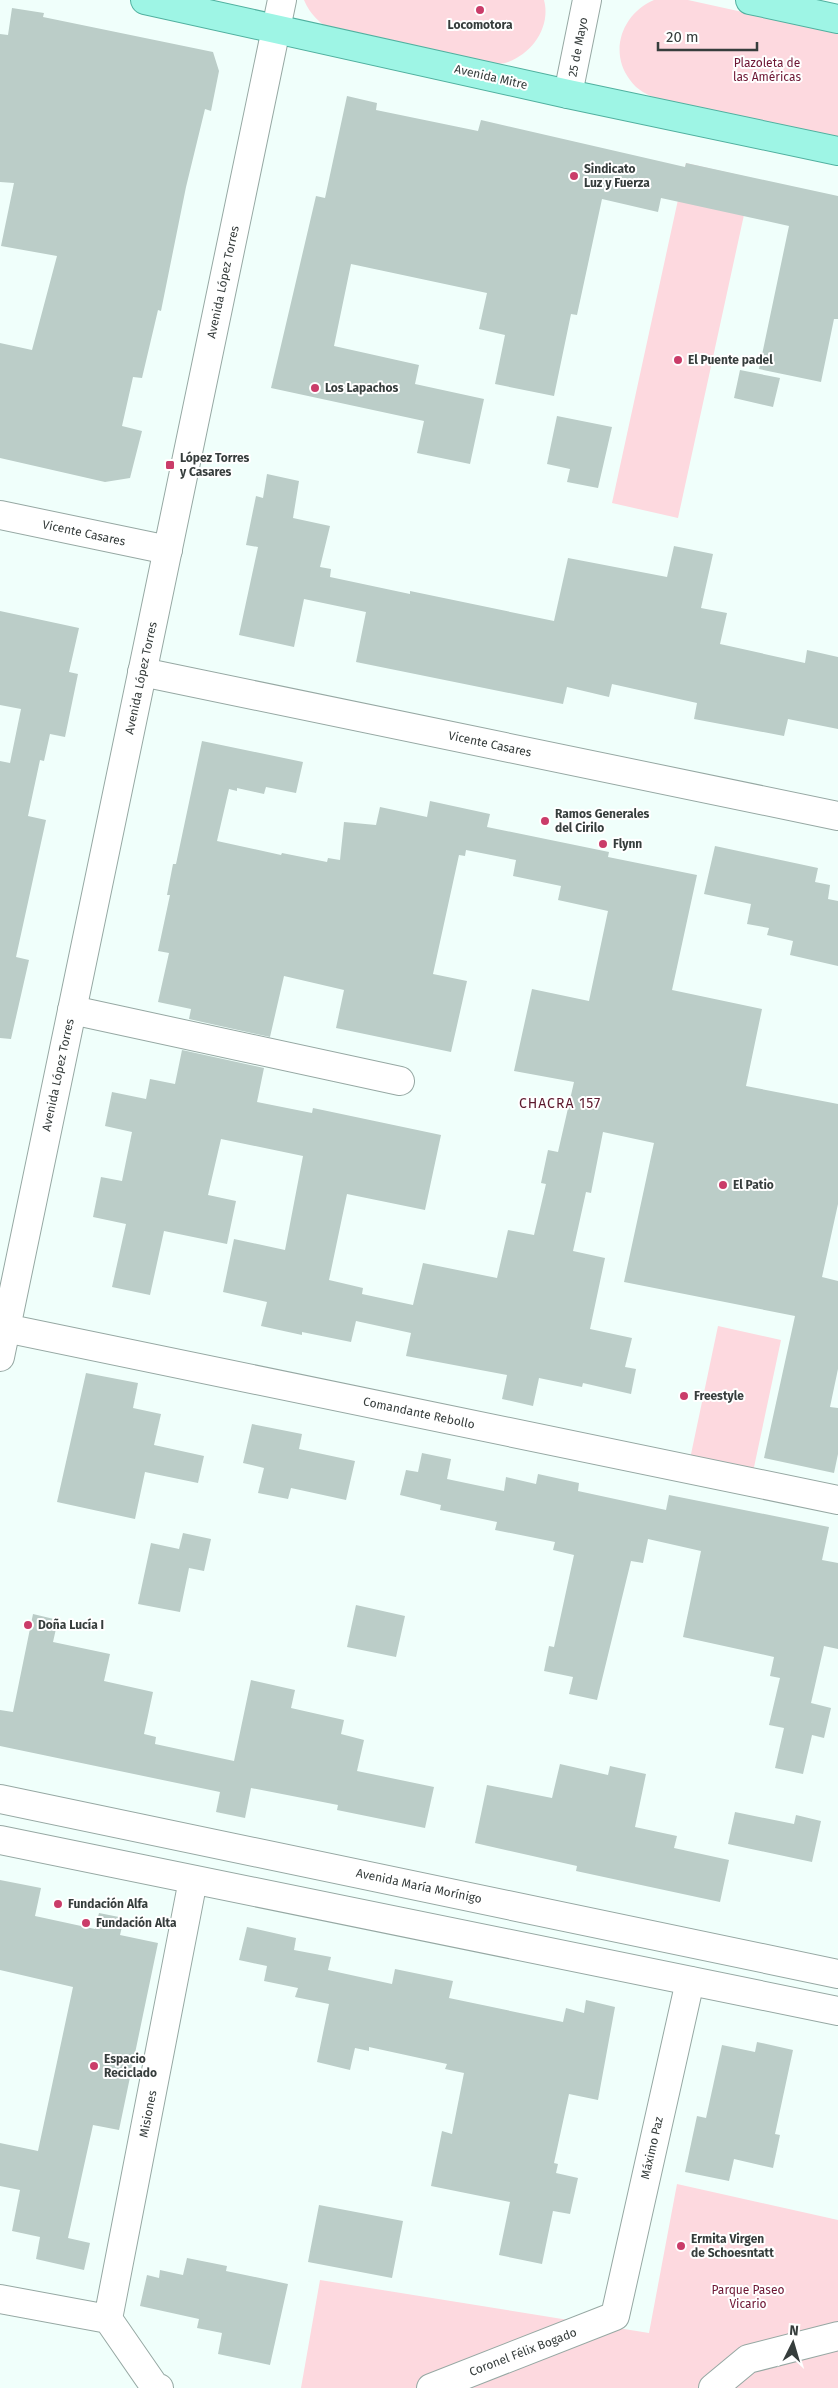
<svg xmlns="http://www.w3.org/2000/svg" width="838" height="2388" viewBox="0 0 838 2388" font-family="'Fira Sans',sans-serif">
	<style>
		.green { fill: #fdd9df }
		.building { fill: #bbcdc8 }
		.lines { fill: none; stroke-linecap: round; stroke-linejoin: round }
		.pedestrian-casing { stroke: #96a8a3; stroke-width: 30 }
		.minor-casing { stroke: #96a8a3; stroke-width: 30 }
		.secondary-casing { stroke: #96a8a3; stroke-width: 30 }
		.primary-casing { stroke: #50b09f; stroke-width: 30 }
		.pedestrian { stroke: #fff; stroke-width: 28 }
		.minor { stroke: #fff; stroke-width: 28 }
		.secondary { stroke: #fff; stroke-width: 28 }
		.primary { stroke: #9ef5e5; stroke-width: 28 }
		.poi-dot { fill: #ca3c69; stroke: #fff; stroke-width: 2 }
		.labels { text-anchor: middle; stroke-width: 4; stroke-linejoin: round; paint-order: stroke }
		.poi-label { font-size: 12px; font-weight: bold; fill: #363d3c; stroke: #fff; text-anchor: start }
		.street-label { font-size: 12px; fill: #363d3c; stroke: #fff }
		.park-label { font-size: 12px; fill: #6d1634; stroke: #fff }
		.neighbourhood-label { font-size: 14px; letter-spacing: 1px; fill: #5c182d; stroke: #fff }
	</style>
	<rect width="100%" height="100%" fill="#f0fffb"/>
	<path class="green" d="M 304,0 L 544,0 C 551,26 533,53 508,62 C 503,64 495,64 489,65 L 334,32 C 320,23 310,15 304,0 Z
		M 654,0 L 688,0 L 838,33 L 838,139 L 658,99 C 647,95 637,90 630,80 C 608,51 623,13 654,0 Z
		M 686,163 L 752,178 L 678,518 L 612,503 Z
		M 718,1326 L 781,1340 L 753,1472 L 690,1459 Z
		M 677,2184 L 838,2220 L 838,2388 L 301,2388 L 320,2280 L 649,2333 Z"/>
	<path class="building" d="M 12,8 L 44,13 L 43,17 L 213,52 L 219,71 L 211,111 L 205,109 L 186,187 L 161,311 L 158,310 L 142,378 L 133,377 L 122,426 L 142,431 L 130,478 L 105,482 L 0,458 L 0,343 L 32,350 L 57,256 L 1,246 L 14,183 L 0,182 L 0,34 L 8,35 Z
		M 347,96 L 377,103 L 376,110 L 478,131 L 481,120 L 685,167 L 686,163 L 838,196 L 838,319 L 834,319 L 821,382 L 759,369 L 789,226 L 661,198 L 658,212 L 602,199 L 577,315 L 571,314 L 554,396 L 495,384 L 505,335 L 479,329 L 487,293 L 351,264 L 334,346 L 419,365 L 415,384 L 484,399 L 470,464 L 417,453 L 424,421 L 271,388 L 316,196 L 325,198 Z
		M 740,370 L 780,378 L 773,407 L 734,398 Z
		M 557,416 L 612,427 L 598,488 L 567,482 L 570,469 L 547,464 Z
		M 267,474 L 299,481 L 293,518 L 330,526 L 320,567 L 331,569 L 330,577 L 410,594 L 410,591 L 554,621 L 568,558 L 667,577 L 674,546 L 713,554 L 701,608 L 727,613 L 720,644 L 805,663 L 807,650 L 838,657 L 838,729 L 788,719 L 784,736 L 694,719 L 697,703 L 612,684 L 609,697 L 567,687 L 563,704 L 356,662 L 366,612 L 304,599 L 294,647 L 239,635 L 258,547 L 246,545 L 256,496 L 263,498 Z
		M 0,611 L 79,628 L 69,672 L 78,674 L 65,737 L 50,734 L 44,761 L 40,760 L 28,816 L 46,820 L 16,957 L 29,960 L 11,1039 L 0,1038 L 0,761 L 10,763 L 21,709 L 0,705 Z
		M 202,741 L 303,762 L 296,793 L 266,787 L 264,794 L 237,788 L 237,791 L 229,789 L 217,841 L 281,855 L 282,853 L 327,862 L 328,858 L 340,860 L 344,822 L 376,825 L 380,807 L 427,817 L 430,801 L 490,814 L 487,827 L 609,852 L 608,857 L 697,875 L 672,990 L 762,1009 L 746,1086 L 838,1104 L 838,1204 L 822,1277 L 838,1281 L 838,1369 L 830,1407 L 838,1408 L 838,1454 L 834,1473 L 764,1458 L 795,1316 L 624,1282 L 654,1143 L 603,1132 L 591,1193 L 586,1192 L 573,1251 L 605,1258 L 590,1329 L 632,1338 L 625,1367 L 636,1369 L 631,1394 L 583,1383 L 582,1387 L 539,1378 L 533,1406 L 502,1399 L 507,1375 L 406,1356 L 411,1333 L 356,1321 L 351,1342 L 302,1332 L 302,1335 L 261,1326 L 267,1302 L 223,1292 L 234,1239 L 285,1250 L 303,1156 L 221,1139 L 208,1195 L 236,1201 L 227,1244 L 164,1231 L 150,1295 L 112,1287 L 126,1224 L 93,1217 L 101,1177 L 122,1181 L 132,1132 L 105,1126 L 112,1092 L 146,1099 L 150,1079 L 175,1084 L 182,1050 L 264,1068 L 257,1102 L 312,1113 L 313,1108 L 441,1135 L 425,1210 L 347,1194 L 329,1280 L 363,1288 L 362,1294 L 413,1305 L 423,1263 L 497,1278 L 508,1230 L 534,1235 L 546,1184 L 541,1183 L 548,1150 L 558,1152 L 574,1082 L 514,1071 L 532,989 L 589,1001 L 608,911 L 558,900 L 561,886 L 513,876 L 516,860 L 466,850 L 465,856 L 459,855 L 433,974 L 467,981 L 451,1052 L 336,1028 L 344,990 L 284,976 L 270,1037 L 189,1019 L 191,1009 L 158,1002 L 169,953 L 158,951 L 170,895 L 167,895 L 173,864 L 176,864 Z
		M 715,846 L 818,868 L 815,882 L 830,885 L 828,899 L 838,901 L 838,966 L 790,955 L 793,941 L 767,935 L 769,928 L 747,924 L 751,904 L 704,894 Z
		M 86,1373 L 138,1383 L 133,1408 L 161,1414 L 154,1445 L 204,1456 L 198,1483 L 145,1472 L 135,1519 L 57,1502 Z
		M 252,1424 L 302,1434 L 299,1449 L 355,1461 L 346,1500 L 291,1488 L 288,1499 L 258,1493 L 264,1468 L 243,1463 Z
		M 422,1453 L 451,1459 L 447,1479 L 504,1491 L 506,1477 L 536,1484 L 538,1474 L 579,1483 L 578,1491 L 666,1510 L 669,1495 L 829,1527 L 822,1560 L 838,1563 L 838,1649 L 824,1646 L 811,1703 L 831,1708 L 824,1738 L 812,1735 L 803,1774 L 775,1768 L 784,1728 L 769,1725 L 780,1678 L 770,1676 L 774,1657 L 683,1637 L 701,1551 L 648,1539 L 643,1563 L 631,1561 L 597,1700 L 569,1694 L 573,1677 L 544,1671 L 549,1646 L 554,1647 L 574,1555 L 553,1550 L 555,1542 L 495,1530 L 497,1522 L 440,1510 L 441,1505 L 400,1495 L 406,1470 L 418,1472 Z
		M 183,1533 L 211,1539 L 204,1571 L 189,1568 L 180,1612 L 138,1604 L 151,1543 L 179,1549 Z
		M 356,1605 L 405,1616 L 396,1657 L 347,1647 Z
		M 33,1614 L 58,1620 L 53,1642 L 110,1654 L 104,1681 L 153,1692 L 144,1734 L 156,1737 L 155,1744 L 234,1761 L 251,1680 L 295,1690 L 291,1708 L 344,1720 L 341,1734 L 364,1740 L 357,1771 L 434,1787 L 425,1828 L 337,1810 L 338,1805 L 251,1788 L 245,1818 L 216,1812 L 220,1792 L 0,1746 L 0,1710 L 13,1712 Z
		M 560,1764 L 608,1775 L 610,1766 L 646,1774 L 635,1827 L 677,1836 L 674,1848 L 729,1860 L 720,1902 L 576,1871 L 577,1866 L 475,1843 L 487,1785 L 552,1798 Z
		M 735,1812 L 794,1824 L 796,1815 L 821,1821 L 812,1862 L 728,1844 Z
		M 0,1880 L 41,1888 L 35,1916 L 95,1929 L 99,1913 L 124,1918 L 120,1935 L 158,1943 L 119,2130 L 93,2125 L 68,2238 L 90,2243 L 84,2270 L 36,2259 L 40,2237 L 12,2231 L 20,2190 L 0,2186 L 0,2143 L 38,2151 L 73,1987 L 0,1970 Z
		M 247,1927 L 296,1938 L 294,1950 L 331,1957 L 328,1970 L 392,1984 L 395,1969 L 453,1981 L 449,1998 L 563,2022 L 566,2008 L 584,2013 L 586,2000 L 615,2007 L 598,2100 L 569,2094 L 554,2163 L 558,2164 L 556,2173 L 578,2178 L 570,2214 L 553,2211 L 542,2264 L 499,2255 L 510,2202 L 431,2186 L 442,2131 L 452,2134 L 464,2073 L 445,2069 L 447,2064 L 369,2047 L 369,2051 L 355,2048 L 350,2070 L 317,2062 L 329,2004 L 295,1997 L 298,1988 L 264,1981 L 267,1966 L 239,1960 Z
		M 757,2042 L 793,2050 L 775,2134 L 780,2135 L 773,2168 L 734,2159 L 729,2181 L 685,2172 L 697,2116 L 706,2118 L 722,2045 L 755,2052 Z
		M 319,2205 L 403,2221 L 392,2278 L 308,2262 Z
		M 187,2258 L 227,2266 L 226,2271 L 288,2284 L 270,2365 L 218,2354 L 222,2333 L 197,2328 L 199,2319 L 140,2306 L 147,2275 L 159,2278 L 160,2270 L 183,2275 Z"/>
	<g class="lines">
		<defs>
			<path id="pedestrian" d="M 713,2388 L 748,2359 L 838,2336"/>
			<path id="minor" d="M 568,94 L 587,0
				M 0,515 L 168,550
				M 142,672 L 838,816
				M 72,1010 L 400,1081
				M 0,1327 L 838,1500
				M 0,2299 L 108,2319 L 155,2387 L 159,2388
				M 108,2319 L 193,1880
				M 431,2388 L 615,2316 L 690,1981"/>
			<path id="secondary" d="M 0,1357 L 282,0
				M 0,1799 L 838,1974
				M 0,1840 L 838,2011"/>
			<path id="primary" d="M 145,0 L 568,94 L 838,151
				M 750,0 L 838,19"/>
		</defs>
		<use href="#pedestrian" class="pedestrian-casing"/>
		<use href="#minor" class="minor-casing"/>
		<use href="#secondary" class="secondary-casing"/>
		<use href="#primary" class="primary-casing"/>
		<use href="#pedestrian" class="pedestrian"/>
		<use href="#minor" class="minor"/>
		<use href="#secondary" class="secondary"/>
		<use href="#primary" class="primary"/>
	</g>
	<g class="poi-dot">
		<circle cx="480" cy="10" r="5"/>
		<circle cx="574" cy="176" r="5"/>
		<circle cx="678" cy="360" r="5"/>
		<circle cx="315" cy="388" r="5"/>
		<rect x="165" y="460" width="10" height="10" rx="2.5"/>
		<circle cx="545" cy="821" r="5"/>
		<circle cx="603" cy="844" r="5"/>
		<circle cx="723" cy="1185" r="5"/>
		<circle cx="684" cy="1396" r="5"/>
		<circle cx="28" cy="1625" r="5"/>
		<circle cx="58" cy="1904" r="5"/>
		<circle cx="86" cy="1923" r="5"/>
		<circle cx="94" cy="2066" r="5"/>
		<circle cx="681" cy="2246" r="5"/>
	</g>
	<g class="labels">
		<g class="poi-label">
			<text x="480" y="29" text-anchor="middle">Locomotora</text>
			<text x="584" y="173">Sindicato<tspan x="584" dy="14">Luz y Fuerza</tspan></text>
			<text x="688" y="364">El Puente padel</text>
			<text x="325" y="392">Los Lapachos</text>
			<text x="180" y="462">López Torres<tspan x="180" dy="14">y Casares</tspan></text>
			<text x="555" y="818">Ramos Generales<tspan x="555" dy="14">del Cirilo</tspan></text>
			<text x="613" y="848">Flynn</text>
			<text x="733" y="1189">El Patio</text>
			<text x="694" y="1400">Freestyle</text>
			<text x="38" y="1629">Doña Lucía I</text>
			<text x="68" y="1908">Fundación Alfa</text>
			<text x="96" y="1927">Fundación Alta</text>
			<text x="104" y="2063">Espacio<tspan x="104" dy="14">Reciclado</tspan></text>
			<text x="691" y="2243">Ermita Virgen<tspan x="691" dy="14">de Schoesntatt</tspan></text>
		</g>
		<g class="street-label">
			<text transform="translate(578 47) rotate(-79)" y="4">25 de Mayo</text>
			<text transform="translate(491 77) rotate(13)" y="4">Avenida Mitre</text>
			<text transform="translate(223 282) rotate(-78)" y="4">Avenida López Torres</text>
			<text transform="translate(84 533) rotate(12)" y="4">Vicente Casares</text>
			<text transform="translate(141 678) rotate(-78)" y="4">Avenida López Torres</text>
			<text transform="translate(490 744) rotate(12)" y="4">Vicente Casares</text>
			<text transform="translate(58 1075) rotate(-78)" y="4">Avenida López Torres</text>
			<text transform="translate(419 1413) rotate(12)" y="4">Comandante Rebollo</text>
			<text transform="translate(419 1886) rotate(12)" y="4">Avenida María Morínigo</text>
			<text transform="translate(148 2114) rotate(-79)" y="4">Misiones</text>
			<text transform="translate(652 2148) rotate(-77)" y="4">Máximo Paz</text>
			<text transform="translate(523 2352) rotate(-21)" y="4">Coronel Félix Bogado</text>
		</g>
		<g class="park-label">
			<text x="767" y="67">Plazoleta de<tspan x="767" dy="14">las Américas</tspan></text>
			<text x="748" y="2294">Parque Paseo<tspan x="748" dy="14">Vicario</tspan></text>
		</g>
		<g class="neighbourhood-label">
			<text x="560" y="1108">CHACRA 157</text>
		</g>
	</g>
	<g transform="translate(793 2343) rotate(5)" stroke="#ffffff" stroke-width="4" paint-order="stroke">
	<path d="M0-4L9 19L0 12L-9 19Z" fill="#363d3c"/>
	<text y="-8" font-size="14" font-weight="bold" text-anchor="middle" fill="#363d3c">N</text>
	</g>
	<path d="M658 42v8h99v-8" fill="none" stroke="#363d3c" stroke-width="2.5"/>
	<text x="666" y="42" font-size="15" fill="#363d3c" stroke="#ffffff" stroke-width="4" paint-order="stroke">20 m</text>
</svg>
